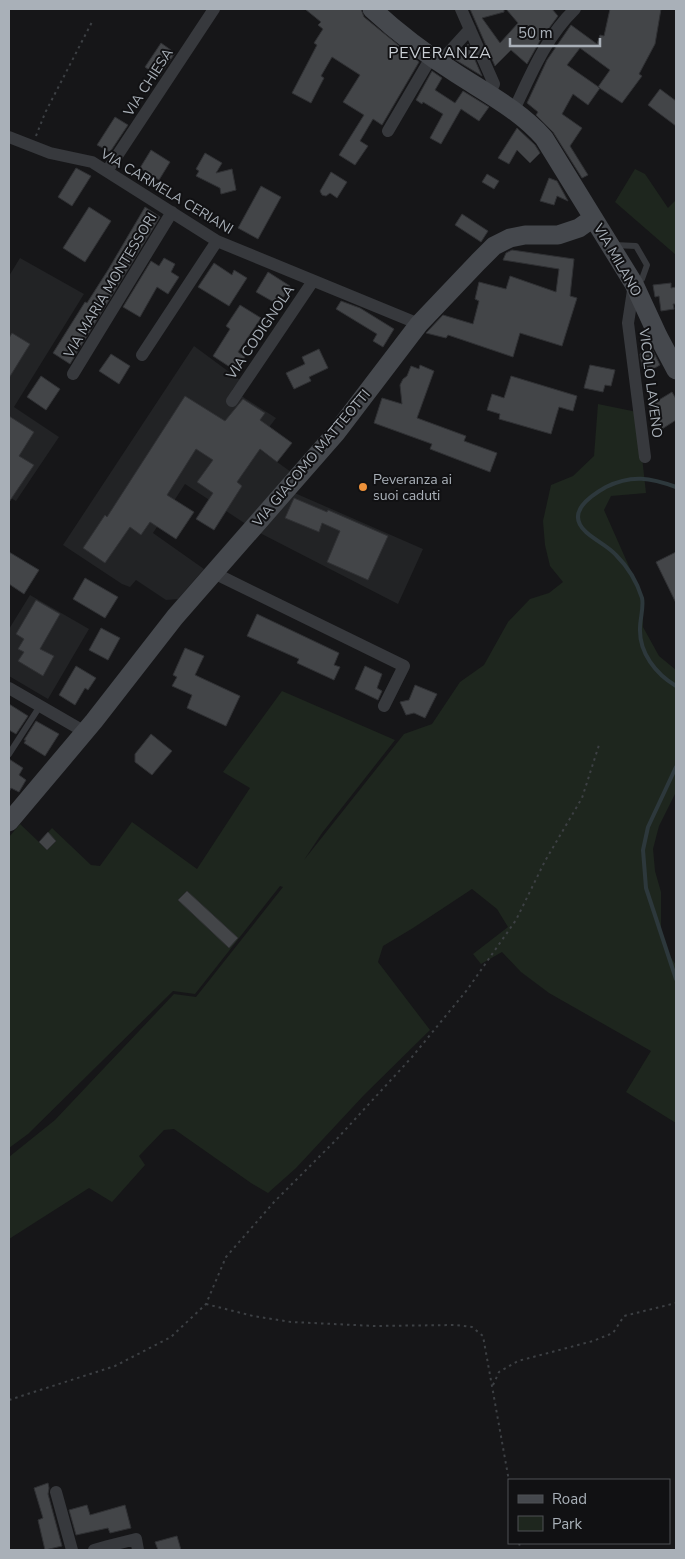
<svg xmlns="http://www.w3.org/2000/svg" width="685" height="1559" viewBox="0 0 685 1559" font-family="'Nunito Sans',sans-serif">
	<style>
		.built { fill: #222325 }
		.green { fill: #1e261e }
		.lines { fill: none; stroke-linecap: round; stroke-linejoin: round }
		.stream { stroke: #2d383c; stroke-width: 4 }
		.building { fill: #434548; stroke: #303134 }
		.path { stroke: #3d4044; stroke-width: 2; stroke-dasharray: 2.5 4; stroke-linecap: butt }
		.lane { stroke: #37393d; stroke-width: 6 }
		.street { stroke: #37393d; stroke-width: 12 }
		.secondary { stroke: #45484d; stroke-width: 19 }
		.poi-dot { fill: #ec913a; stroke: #111113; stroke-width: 2 }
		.labels { text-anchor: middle; stroke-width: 4; stroke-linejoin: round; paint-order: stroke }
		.street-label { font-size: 14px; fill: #a9b0b8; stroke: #111113 }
		.poi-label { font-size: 14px; fill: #a9b0b8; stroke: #111113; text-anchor: start }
		.quarter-label { font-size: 16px; letter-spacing: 1px; fill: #c9ced4; stroke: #111113 }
	</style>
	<rect width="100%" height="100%" fill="#161618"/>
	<path class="built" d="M 20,258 L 84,294 L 14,407 L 59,437 L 16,501 L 9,497 L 9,276 Z
		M 194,346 L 240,380 L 232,390 L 276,418 L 255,446 L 291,472 L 277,488 L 297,494 L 423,549 L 398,604 L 258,532 L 185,484 L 153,533 L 204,569 L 178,599 L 166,600 L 136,580 L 130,587 L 122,584 L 63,545 Z
		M 30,595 L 89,629 L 48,699 L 9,676 L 9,629 Z"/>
	<path class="green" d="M 635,169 L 645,174 L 668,208 L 676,200 L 676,255 L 615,202 Z
		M 598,404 L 637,412 L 646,493 L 611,496 L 604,510 L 643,598 L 643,627 L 659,656 L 676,670 L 676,792 L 659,826 L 653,849 L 655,871 L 661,892 L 661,938 L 665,949 L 676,965 L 676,1123 L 626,1092 L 651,1051 L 549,993 L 521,972 L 502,952 L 481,964 L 473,954 L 508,927 L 497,909 L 472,889 L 413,928 L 383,946 L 378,962 L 430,1030 L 364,1095 L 296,1168 L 268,1193 L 251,1183 L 174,1129 L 164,1130 L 139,1156 L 145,1165 L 112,1202 L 89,1188 L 9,1239 L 9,1157 L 55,1120 L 174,994 L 196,997 L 283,887 L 280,886 L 195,994 L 173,991 L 28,1134 L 9,1148 L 9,837 L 20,824 L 39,842 L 52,828 L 91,865 L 100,866 L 132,822 L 197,869 L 250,788 L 223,772 L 282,691 L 395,740 L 322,833 L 304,860 L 404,734 L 432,724 L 460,682 L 484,665 L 508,622 L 530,599 L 549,593 L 563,582 L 550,566 L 545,545 L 543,521 L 551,485 L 573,476 L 594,456 Z"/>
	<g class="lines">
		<path class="stream" d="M 676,487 C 651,478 632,474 606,487 C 590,496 565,513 586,532 C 596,541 608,546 616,555 C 628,567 637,582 642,598 C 644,607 640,619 640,628 C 639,653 656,674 676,686
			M 676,767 L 648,827 L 643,850 L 646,888 L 676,979"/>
	</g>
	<path class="building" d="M 305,9 L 361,9 L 364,17 L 419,62 L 382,125 L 373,119 L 360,141 L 368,146 L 355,165 L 339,155 L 364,115 L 343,102 L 360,75 L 332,57 L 321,76 L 324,78 L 311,103 L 292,93 L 317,45 L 314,43 L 323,29 L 318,25 L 321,22 Z
		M 470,9 L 504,9 L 504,12 L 482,18 L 500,43 L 518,23 L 506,9 L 552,9 L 558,16 L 541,39 L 527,64 L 511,50 L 495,66 Z
		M 610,9 L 661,9 L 655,44 L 639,74 L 642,76 L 622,103 L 598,87 L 610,70 L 580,48 L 567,65 L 600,88 L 588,105 L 573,94 L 562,114 L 582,128 L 570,146 L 588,175 L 582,178 L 553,132 L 536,115 L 538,112 L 527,103 L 547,60 L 571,25 L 597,44 L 600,35 L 604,36 Z
		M 161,43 L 175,53 L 159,77 L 145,67 Z
		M 468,44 L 482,76 L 454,59 Z
		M 432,71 L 442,78 L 435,90 L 455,103 L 463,91 L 489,107 L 479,121 L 461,109 L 441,144 L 430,138 L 443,114 L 423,102 L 422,104 L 416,100 Z
		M 660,89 L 676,101 L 676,126 L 648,105 Z
		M 115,117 L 128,125 L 110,152 L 97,145 Z
		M 517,128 L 535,145 L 540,153 L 530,163 L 517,150 L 509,164 L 498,158 Z
		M 151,150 L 170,162 L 159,180 L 140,168 Z
		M 205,153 L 222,163 L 216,173 L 232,169 L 236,190 L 221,194 L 220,188 L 196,176 L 199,171 L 196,169 Z
		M 76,168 L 91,176 L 72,206 L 58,197 Z
		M 331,172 L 347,182 L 337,198 L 330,193 L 326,196 L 322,195 L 320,191 Z
		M 487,174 L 499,181 L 494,189 L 482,182 Z
		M 549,178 L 557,181 L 568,201 L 557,196 L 554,205 L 540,201 Z
		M 261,186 L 281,197 L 258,239 L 238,228 Z
		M 89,207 L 111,221 L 85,262 L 63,248 Z
		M 145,207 L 160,217 L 70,364 L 53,353 L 85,302 L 87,303 L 108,270 Z
		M 462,214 L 488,231 L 481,242 L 455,225 Z
		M 512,250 L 574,259 L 570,296 L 577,298 L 562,346 L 520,333 L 513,357 L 448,335 L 446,338 L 426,333 L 443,315 L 473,324 L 479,301 L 475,299 L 479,282 L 506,289 L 510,276 L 556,292 L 559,269 L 503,260 L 506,253 Z
		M 164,258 L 175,264 L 171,272 L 179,277 L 168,294 L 157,287 L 140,317 L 123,307 L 151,261 L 159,266 Z
		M 214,263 L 232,275 L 234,270 L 247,278 L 229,306 L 198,287 Z
		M 268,272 L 290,286 L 279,305 L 256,292 Z
		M 671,283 L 671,288 L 676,287 L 676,304 L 673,304 L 674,309 L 661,311 L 659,296 L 655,297 L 653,285 Z
		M 341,301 L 360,308 L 394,329 L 383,347 L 373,341 L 377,334 L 336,309 Z
		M 240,305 L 261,318 L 238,352 L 245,357 L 236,371 L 213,356 L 230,329 L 226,326 Z
		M 12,333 L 30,344 L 9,378 L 9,338 Z
		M 651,347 L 660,365 L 646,373 L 642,366 L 640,354 Z
		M 319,349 L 328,368 L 309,377 L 311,381 L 294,389 L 286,373 L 305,364 L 302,357 Z
		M 111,354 L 130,366 L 119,384 L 99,371 Z
		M 420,365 L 434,371 L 417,418 L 466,436 L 464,441 L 497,453 L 490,472 L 430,449 L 432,444 L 374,423 L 382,398 L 402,404 L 400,385 L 403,379 L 407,376 L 411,366 L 419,369 Z
		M 590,365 L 615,370 L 611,386 L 605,385 L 603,392 L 584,388 Z
		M 41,376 L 60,389 L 46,410 L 27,397 Z
		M 511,376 L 577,396 L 573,411 L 559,407 L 551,434 L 499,419 L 500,414 L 487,410 L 492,394 L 504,398 Z
		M 672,392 L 676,399 L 676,420 L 662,429 L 649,406 Z
		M 185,396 L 225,421 L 243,399 L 265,413 L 260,420 L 292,443 L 277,462 L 260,449 L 237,482 L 242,486 L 214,530 L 196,519 L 213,493 L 197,482 L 213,460 L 196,449 L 167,495 L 194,512 L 176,539 L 150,522 L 141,535 L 130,527 L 105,563 L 83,548 L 105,515 L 107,517 Z
		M 9,416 L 34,432 L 19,456 L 34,465 L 9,502 Z
		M 294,498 L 327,512 L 328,510 L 388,536 L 368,580 L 327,562 L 340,531 L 322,523 L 319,532 L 285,518 Z
		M 9,552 L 39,570 L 24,594 L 9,584 Z
		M 676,552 L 676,603 L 656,562 Z
		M 85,578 L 118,597 L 105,618 L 73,599 Z
		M 36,600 L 60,614 L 40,649 L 54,656 L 43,676 L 18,661 L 24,652 L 18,649 L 24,639 L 16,634 Z
		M 257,614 L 339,653 L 334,665 L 340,667 L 334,680 L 297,663 L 299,659 L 247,636 Z
		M 101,628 L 120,638 L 108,660 L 89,650 Z
		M 185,648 L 204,656 L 195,675 L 240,696 L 226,726 L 187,708 L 192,695 L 172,686 L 177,677 L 173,675 Z
		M 76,666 L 96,678 L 88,690 L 85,688 L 75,705 L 59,695 Z
		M 365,666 L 382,674 L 377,688 L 382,691 L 378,700 L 355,689 Z
		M 415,685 L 437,694 L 425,718 L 414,713 L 406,715 L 400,702 L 409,700 Z
		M 9,704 L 28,716 L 16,734 L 9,730 Z
		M 36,721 L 59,734 L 45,756 L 24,743 L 26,740 L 24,740 Z
		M 151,734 L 172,751 L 152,775 L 135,762 L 135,754 Z
		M 9,759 L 23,768 L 19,775 L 26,780 L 19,792 L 11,788 L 9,792 Z
		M 48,832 L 56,841 L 47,850 L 39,842 Z
		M 187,891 L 238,938 L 229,948 L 178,900 Z
		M 48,1483 L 49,1488 L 48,1494 L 62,1546 L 45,1550 L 38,1520 L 43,1518 L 34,1488 Z
		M 87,1505 L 90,1515 L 125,1505 L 131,1528 L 110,1533 L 108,1528 L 76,1535 L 69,1510 Z
		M 177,1536 L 181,1550 L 158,1550 L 155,1542 Z"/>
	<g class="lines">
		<path class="path" d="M 36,136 L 45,113 L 93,20
			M 206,1304 L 253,1316 L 291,1322 L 375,1326 L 456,1325 L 472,1327 L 483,1336 L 509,1481
			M 493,1385 L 499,1372 L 518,1361 L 593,1341 L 613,1333 L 624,1316 L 676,1303
			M 9,1400 L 115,1366 L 171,1337 L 206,1304 L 226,1257 L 275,1201 L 335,1141 L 412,1057 L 467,990 L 516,920 L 545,861 L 582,798 L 599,745
			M 519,1543 L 521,1550"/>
		<path class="lane" d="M 614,245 L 636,246 L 647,265 L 642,279 L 635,283
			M 9,754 L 40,706"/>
		<path class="street" d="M 461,9 L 494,84 L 489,94
			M 440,62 L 470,29
			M 514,110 C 531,74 546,37 575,9
			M 388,131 L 432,56
			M 9,137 L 50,153 L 92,162 L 217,241 L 419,324
			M 107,171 L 214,9
			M 634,284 L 628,323 L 645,457
			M 142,355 L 217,241
			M 73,374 L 172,212
			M 232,401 L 313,281
			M 214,573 L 404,666 L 384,706
			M 9,688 L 85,732
			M 56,1492 L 72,1550
			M 94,1550 L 108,1546
			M 110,1550 L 108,1546 L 136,1539 L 138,1550"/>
		<path class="secondary" d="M 372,9 C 398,33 427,55 457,74 C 488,94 519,110 544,138 L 634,284 L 658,336 L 676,370
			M 9,822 L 94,721 L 175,617 L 336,433 L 419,324 L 478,262 L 494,246 L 510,238 L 525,235 L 558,235 L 579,228 L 593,218"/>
	</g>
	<circle class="poi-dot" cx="363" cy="487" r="5"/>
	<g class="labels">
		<g class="street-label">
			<text transform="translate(148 82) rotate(-57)" y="5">VIA CHIESA</text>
			<text transform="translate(167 191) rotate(31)" y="5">VIA CARMELA CERIANI</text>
			<text transform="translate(618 260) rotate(60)" y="5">VIA MILANO</text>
			<text transform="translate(110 285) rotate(-59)" y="5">VIA MARIA MONTESSORI</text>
			<text transform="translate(260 332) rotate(-56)" y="5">VIA CODIGNOLA</text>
			<text transform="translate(651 383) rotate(83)" y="5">VICOLO LAVENO</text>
			<text transform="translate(311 458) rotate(-50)" y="5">VIA GIACOMO MATTEOTTI</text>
		</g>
		<g class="poi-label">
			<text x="373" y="484">Peveranza ai<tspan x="373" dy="16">suoi caduti</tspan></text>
		</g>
		<g class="quarter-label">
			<text x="440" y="58">PEVERANZA</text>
		</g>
	</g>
	<rect width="685" height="1559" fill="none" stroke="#a9b0b8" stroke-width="20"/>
	<rect x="508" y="1479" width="162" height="65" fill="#111113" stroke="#4e5155"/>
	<rect x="518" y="1495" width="25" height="8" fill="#45484d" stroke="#4e5155"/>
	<text x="552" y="1504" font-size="15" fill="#a9b0b8">Road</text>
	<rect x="518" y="1516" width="25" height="15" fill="#1e261e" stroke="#4e5155"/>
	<text x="552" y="1529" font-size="15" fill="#a9b0b8">Park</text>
	<path d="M510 38v8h90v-8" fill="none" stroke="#a9b0b8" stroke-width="2.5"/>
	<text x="518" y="38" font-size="15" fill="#a9b0b8" stroke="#111113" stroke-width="4" paint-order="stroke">50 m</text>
</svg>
